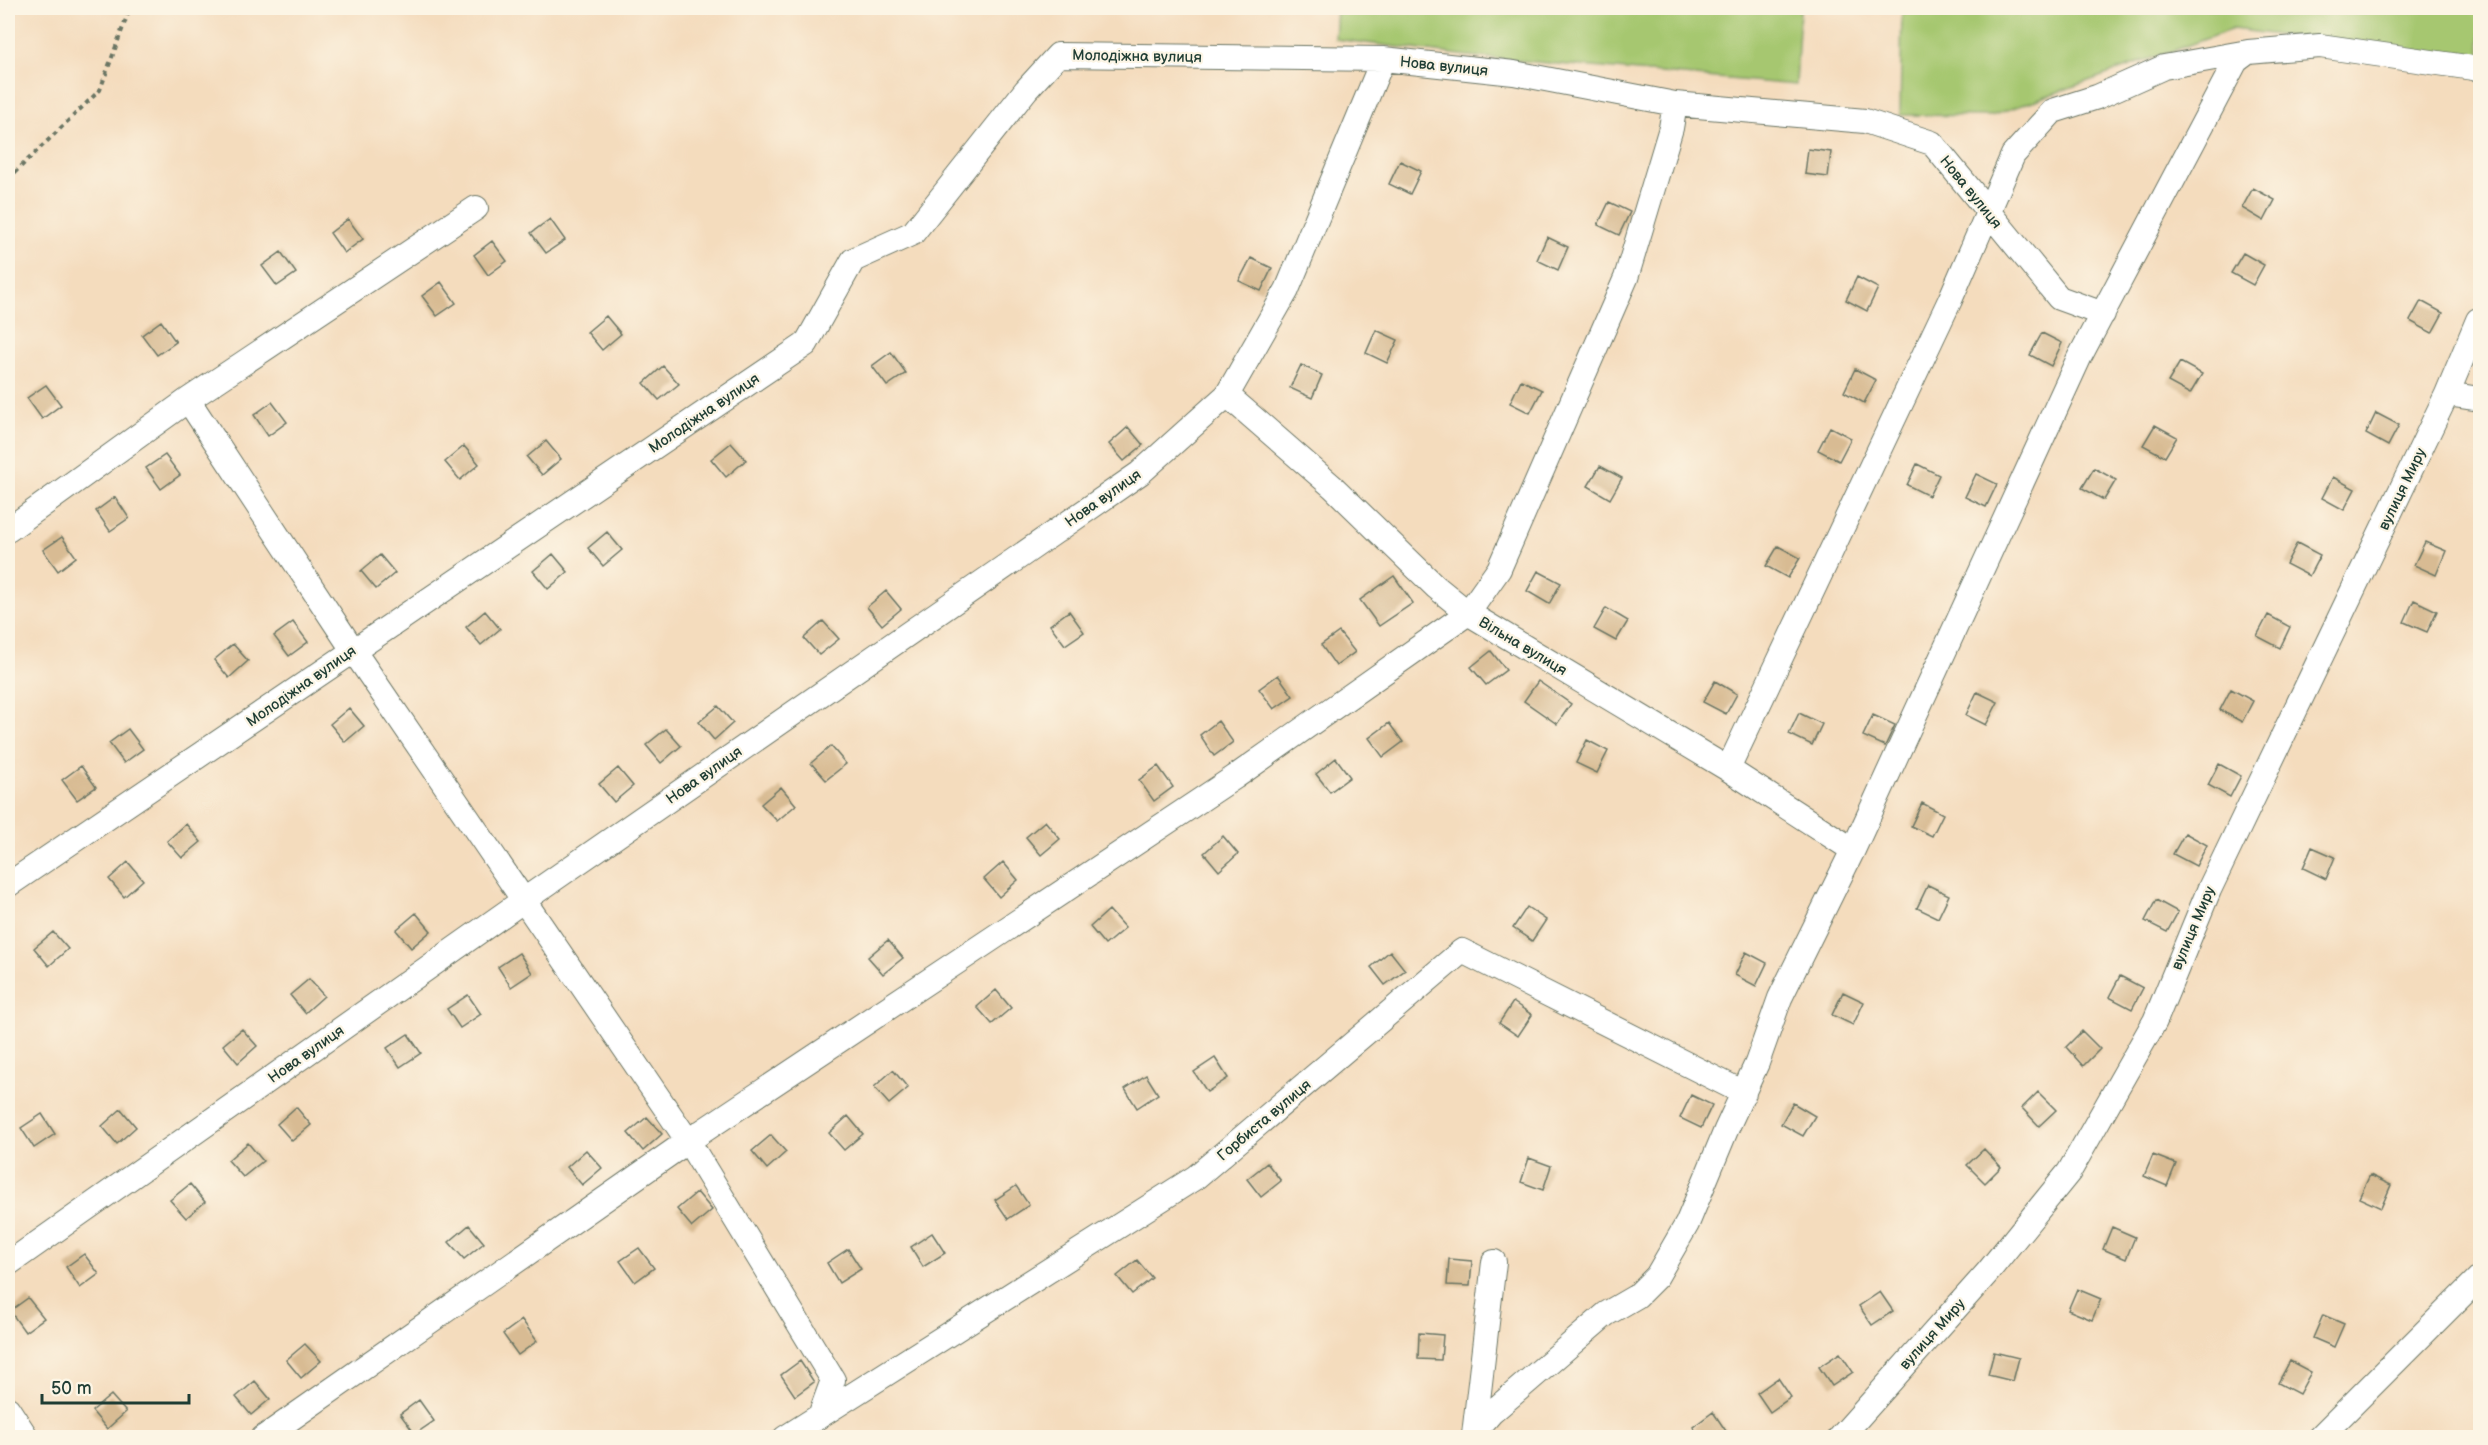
<svg xmlns="http://www.w3.org/2000/svg" width="2488" height="1445" viewBox="0 0 2488 1445" font-family="'Balsamiq Sans',sans-serif">
	<style>
		.green { fill: #a6c76f; stroke: #628252; stroke-width: 1.5 }
		.building { fill: #d8bb93 }
		.lines { fill: none; stroke-linecap: round; stroke-linejoin: round }
		.minor-casing { stroke: #6a7564; stroke-width: 26 }
		.path { stroke: #6a7564; stroke-width: 4; stroke-dasharray: 4.5 4.5; stroke-linecap: butt }
		.minor { stroke: #fff; stroke-width: 24 }
		.labels { text-anchor: middle; stroke-width: 4.5; stroke-linejoin: round; paint-order: stroke }
		.street-label { font-size: 15px; fill: #1f3d34; stroke: #fcf5e5 }
	</style>
	<rect width="100%" height="100%" fill="#fcf5e5"/>
	<filter id="ink" filterUnits="userSpaceOnUse"><feTurbulence type="fractalNoise" baseFrequency=".0167" numOctaves="2"/><feDisplacementMap in="SourceGraphic" scale="12" xChannelSelector="R" yChannelSelector="G"/><feConvolveMatrix kernelMatrix="1 2 1 2 8 2 1 2 1" color-interpolation-filters="sRGB"/></filter>
	<filter id="wash" filterUnits="userSpaceOnUse"><feTurbulence type="fractalNoise" baseFrequency=".008" numOctaves="4" result="noise"/><feDisplacementMap in="SourceGraphic" scale="24" xChannelSelector="R" yChannelSelector="G"/><feGaussianBlur stdDeviation="1.35" result="paint"/><feColorMatrix in="noise" values="0 0 0 0 0 0 0 0 0 0 0 0 0 0 0 0 0 1.4 0 .05"/><feComposite in="paint" operator="in"/></filter>
	<g filter="url(#wash)">
		<rect width="100%" height="100%" fill="#f4dcbd"/>
		<path class="green" d="M 1337,8 L 1800,8 L 1796,85 L 1468,56 L 1335,39 Z
			M 1902,8 L 2480,8 L 2480,62 L 2233,29 L 1991,116 L 1900,115 Z"/>
		<g id="blocks">
			<path class="building" d="M 1808,149 L 1831,152 L 1828,177 L 1805,174 Z
				M 1400,161 L 1421,171 L 1410,194 L 1389,184 Z
				M 2253,188 L 2275,200 L 2264,221 L 2242,208 Z
				M 1609,202 L 1630,212 L 1619,235 L 1598,225 Z
				M 348,219 L 363,239 L 344,253 L 330,233 Z
				M 550,219 L 565,240 L 546,253 L 531,233 Z
				M 1547,237 L 1568,247 L 1558,270 L 1537,260 Z
				M 492,241 L 507,261 L 488,275 L 474,255 Z
				M 281,252 L 296,273 L 277,286 L 262,266 Z
				M 2243,253 L 2264,265 L 2253,285 L 2231,273 Z
				M 1251,258 L 1272,268 L 1261,291 L 1239,281 Z
				M 1857,277 L 1878,288 L 1867,311 L 1846,300 Z
				M 441,282 L 456,303 L 437,316 L 422,296 Z
				M 2421,301 L 2443,313 L 2432,333 L 2410,321 Z
				M 606,316 L 621,334 L 602,350 L 587,332 Z
				M 161,321 L 176,342 L 157,355 L 142,335 Z
				M 1376,330 L 1398,340 L 1387,363 L 1366,353 Z
				M 2042,333 L 2062,343 L 2051,366 L 2030,355 Z
				M 891,352 L 906,373 L 887,386 L 872,366 Z
				M 2180,362 L 2202,374 L 2190,394 L 2168,382 Z
				M 1301,365 L 1322,375 L 1312,398 L 1290,388 Z
				M 663,366 L 679,384 L 659,400 L 644,383 Z
				M 1855,369 L 1876,380 L 1864,403 L 1844,392 Z
				M 1521,380 L 1542,390 L 1530,413 L 1510,403 Z
				M 46,385 L 61,405 L 42,419 L 27,398 Z
				M 272,402 L 287,422 L 268,436 L 254,415 Z
				M 2376,413 L 2399,425 L 2388,446 L 2366,434 Z
				M 2155,425 L 2177,437 L 2165,457 L 2143,445 Z
				M 1128,427 L 1143,445 L 1124,461 L 1109,444 Z
				M 1830,427 L 1851,438 L 1839,461 L 1818,450 Z
				M 546,441 L 561,459 L 542,475 L 527,457 Z
				M 731,443 L 746,460 L 726,477 L 711,459 Z
				M 464,446 L 479,464 L 460,480 L 445,462 Z
				M 165,455 L 180,475 L 161,489 L 146,468 Z
				M 1917,464 L 1939,475 L 1929,496 L 1907,485 Z
				M 1600,466 L 1622,478 L 1610,499 L 1588,486 Z
				M 2094,468 L 2116,480 L 2104,500 L 2082,488 Z
				M 1976,474 L 1997,484 L 1986,507 L 1965,497 Z
				M 2333,477 L 2355,489 L 2344,510 L 2322,498 Z
				M 115,497 L 129,518 L 110,531 L 96,511 Z
				M 607,532 L 622,550 L 603,566 L 588,548 Z
				M 62,537 L 76,557 L 58,571 L 43,550 Z
				M 2425,542 L 2446,551 L 2436,575 L 2414,565 Z
				M 2297,543 L 2320,555 L 2309,576 L 2286,564 Z
				M 1778,546 L 1800,558 L 1788,578 L 1766,566 Z
				M 553,554 L 568,572 L 548,589 L 533,571 Z
				M 380,555 L 395,573 L 376,589 L 361,571 Z
				M 1538,571 L 1561,583 L 1549,604 L 1527,591 Z
				M 1394,576 L 1413,603 L 1379,626 L 1360,600 Z
				M 886,591 L 901,609 L 882,625 L 867,607 Z
				M 2414,600 L 2437,611 L 2427,632 L 2404,622 Z
				M 1606,608 L 1628,621 L 1616,641 L 1594,629 Z
				M 485,611 L 500,629 L 481,645 L 466,627 Z
				M 1069,611 L 1084,632 L 1065,645 L 1050,625 Z
				M 2268,615 L 2290,627 L 2280,648 L 2257,636 Z
				M 823,621 L 839,639 L 819,655 L 804,638 Z
				M 293,622 L 308,642 L 289,656 L 274,636 Z
				M 1339,632 L 1355,652 L 1336,666 L 1321,645 Z
				M 233,644 L 248,661 L 229,678 L 214,660 Z
				M 1491,651 L 1506,670 L 1486,685 L 1471,667 Z
				M 1278,675 L 1293,696 L 1274,709 L 1259,689 Z
				M 1538,681 L 1571,704 L 1557,724 L 1524,701 Z
				M 1715,681 L 1737,694 L 1726,714 L 1703,702 Z
				M 2231,689 L 2253,701 L 2242,722 L 2220,710 Z
				M 1977,692 L 1998,702 L 1986,725 L 1966,715 Z
				M 718,706 L 733,723 L 714,740 L 699,722 Z
				M 349,708 L 364,726 L 345,742 L 330,724 Z
				M 1799,713 L 1822,724 L 1812,745 L 1789,734 Z
				M 1873,715 L 1895,725 L 1885,746 L 1863,736 Z
				M 1218,721 L 1233,742 L 1214,756 L 1200,735 Z
				M 1389,723 L 1403,742 L 1383,757 L 1369,738 Z
				M 128,729 L 143,749 L 124,763 L 109,743 Z
				M 666,729 L 681,746 L 661,763 L 646,745 Z
				M 1587,740 L 1608,751 L 1597,773 L 1576,763 Z
				M 831,746 L 846,764 L 826,780 L 811,763 Z
				M 1336,758 L 1350,777 L 1330,792 L 1316,774 Z
				M 2219,764 L 2241,776 L 2230,797 L 2208,785 Z
				M 81,766 L 96,787 L 77,800 L 62,780 Z
				M 1158,766 L 1173,787 L 1154,801 L 1139,780 Z
				M 618,768 L 633,786 L 614,802 L 599,784 Z
				M 781,787 L 796,805 L 777,821 L 761,804 Z
				M 1922,803 L 1943,814 L 1932,836 L 1911,826 Z
				M 1045,821 L 1060,839 L 1041,855 L 1026,837 Z
				M 186,824 L 201,842 L 182,858 L 167,841 Z
				M 2185,833 L 2207,845 L 2196,866 L 2173,854 Z
				M 1223,836 L 1238,854 L 1219,871 L 1204,853 Z
				M 2312,847 L 2335,857 L 2326,879 L 2303,868 Z
				M 128,862 L 143,880 L 124,897 L 109,879 Z
				M 1003,862 L 1018,880 L 999,897 L 984,879 Z
				M 1928,885 L 1949,895 L 1938,918 L 1917,908 Z
				M 2156,900 L 2178,912 L 2167,932 L 2145,921 Z
				M 1527,907 L 1546,920 L 1532,941 L 1513,928 Z
				M 1109,910 L 1125,928 L 1105,945 L 1090,927 Z
				M 416,913 L 431,931 L 411,948 L 396,930 Z
				M 53,932 L 68,949 L 49,966 L 34,948 Z
				M 888,940 L 903,958 L 883,974 L 868,957 Z
				M 1390,951 L 1405,970 L 1385,985 L 1371,967 Z
				M 1746,952 L 1767,963 L 1756,986 L 1735,975 Z
				M 519,953 L 532,973 L 511,987 L 498,967 Z
				M 2120,976 L 2143,988 L 2132,1009 L 2109,997 Z
				M 309,979 L 324,996 L 305,1013 L 290,995 Z
				M 996,990 L 1011,1008 L 992,1024 L 977,1007 Z
				M 1843,992 L 1864,1002 L 1853,1025 L 1832,1015 Z
				M 468,995 L 481,1014 L 460,1028 L 447,1009 Z
				M 1513,1002 L 1532,1015 L 1518,1036 L 1499,1023 Z
				M 242,1029 L 257,1046 L 238,1063 L 223,1045 Z
				M 2082,1031 L 2100,1049 L 2083,1066 L 2066,1047 Z
				M 408,1034 L 421,1053 L 400,1067 L 387,1048 Z
				M 1215,1058 L 1228,1078 L 1207,1092 L 1194,1072 Z
				M 893,1070 L 908,1088 L 889,1104 L 874,1087 Z
				M 1146,1075 L 1158,1094 L 1137,1108 L 1125,1089 Z
				M 2038,1092 L 2056,1110 L 2039,1126 L 2022,1108 Z
				M 1691,1095 L 1712,1105 L 1701,1128 L 1680,1118 Z
				M 1793,1103 L 1815,1116 L 1803,1136 L 1781,1124 Z
				M 296,1107 L 311,1125 L 292,1141 L 277,1124 Z
				M 121,1109 L 136,1127 L 117,1144 L 102,1126 Z
				M 42,1114 L 55,1134 L 34,1148 L 21,1128 Z
				M 848,1116 L 863,1134 L 844,1150 L 829,1133 Z
				M 647,1117 L 662,1134 L 643,1151 L 628,1133 Z
				M 771,1135 L 786,1152 L 767,1169 L 752,1151 Z
				M 248,1143 L 263,1161 L 243,1177 L 228,1160 Z
				M 1984,1149 L 2001,1167 L 1985,1183 L 1967,1165 Z
				M 586,1150 L 602,1168 L 582,1185 L 567,1167 Z
				M 2153,1155 L 2176,1164 L 2167,1186 L 2144,1176 Z
				M 1529,1158 L 1551,1166 L 1543,1190 L 1521,1182 Z
				M 1267,1163 L 1281,1181 L 1261,1197 L 1247,1179 Z
				M 2370,1175 L 2391,1185 L 2381,1208 L 2359,1198 Z
				M 190,1184 L 205,1202 L 186,1218 L 170,1200 Z
				M 1016,1186 L 1029,1205 L 1008,1219 L 995,1200 Z
				M 697,1192 L 712,1210 L 692,1227 L 677,1209 Z
				M 469,1225 L 484,1243 L 464,1259 L 449,1242 Z
				M 2112,1227 L 2135,1237 L 2126,1259 L 2103,1249 Z
				M 932,1233 L 945,1253 L 923,1267 L 911,1247 Z
				M 639,1248 L 654,1268 L 635,1282 L 620,1261 Z
				M 848,1249 L 861,1269 L 839,1283 L 827,1263 Z
				M 84,1254 L 99,1274 L 80,1288 L 66,1267 Z
				M 1449,1259 L 1472,1261 L 1470,1286 L 1447,1285 Z
				M 1137,1260 L 1152,1278 L 1132,1294 L 1117,1276 Z
				M 2077,1289 L 2101,1299 L 2092,1320 L 2068,1310 Z
				M 1880,1292 L 1893,1311 L 1872,1325 L 1859,1306 Z
				M 28,1298 L 44,1318 L 25,1332 L 10,1311 Z
				M 2323,1315 L 2344,1324 L 2334,1347 L 2313,1338 Z
				M 522,1320 L 537,1341 L 518,1355 L 503,1334 Z
				M 1419,1333 L 1443,1335 L 1441,1360 L 1418,1359 Z
				M 305,1344 L 321,1361 L 301,1378 L 286,1360 Z
				M 1994,1352 L 2019,1358 L 2013,1381 L 1988,1375 Z
				M 1840,1353 L 1853,1372 L 1832,1386 L 1819,1367 Z
				M 800,1361 L 814,1382 L 795,1396 L 781,1375 Z
				M 2290,1361 L 2311,1372 L 2299,1394 L 2278,1383 Z
				M 1778,1378 L 1791,1397 L 1770,1412 L 1757,1393 Z
				M 255,1381 L 270,1399 L 251,1415 L 236,1397 Z
				M 111,1395 L 126,1412 L 107,1429 L 92,1411 Z
				M 419,1400 L 434,1421 L 415,1434 L 400,1414 Z
				M 1713,1412 L 1726,1431 L 1718,1437 L 1700,1437 L 1693,1427 Z"/>
		</g>
	</g>
	<g filter="url(#ink)">
		<use href="#blocks" fill-opacity="0" stroke="#6a7564" stroke-width="1.5"/>
		<g class="lines">
			<defs>
				<path id="minor" d="M 2447,394 L 2478,320
					M 1227,395 L 1333,487 L 1436,587 L 1468,613 L 1728,769 L 1853,850
					M 188,400 L 476,208
					M 8,530 L 188,400 L 353,650 L 688,1141 L 833,1380 L 821,1413
					M 1728,769 L 1950,300 L 2013,155 L 2053,111 L 2097,97 L 2164,67 L 2248,52
					M 8,885 L 806,344 L 853,260 L 913,233 L 1026,90 L 1058,55 L 1383,59
					M 8,1264 L 524,900 L 1140,473 L 1227,395 L 1287,290 L 1383,59 L 1514,73 L 1675,104 L 1865,121 L 1932,143 L 2059,298 L 2103,314
					M 8,1409 L 27,1438
					M 1474,1435 L 1494,1262
					M 263,1438 L 688,1141 L 1235,777 L 1468,613 L 1499,569 L 1626,278 L 1671,128 L 1675,104
					M 785,1438 L 1196,1177 L 1462,951 L 1744,1093
					M 1475,1438 L 1478,1428 L 1491,1413 L 1606,1314 L 1637,1296 L 1657,1276 L 1687,1224 L 1726,1130 L 1757,1063 L 1780,998 L 1853,850 L 2079,358 L 2236,61 L 2248,52 L 2320,46 L 2480,69
					M 1840,1438 L 1987,1273 L 2069,1172 L 2155,1021 L 2209,890 L 2447,394 L 2480,399
					M 2319,1438 L 2480,1277"/>
			</defs>
			<use href="#minor" class="minor-casing"/>
			<path class="path" d="M 8,179 L 100,90 L 130,8"/>
			<use href="#minor" class="minor"/>
		</g>
	</g>
	<g class="labels">
		<g class="street-label">
			<text transform="translate(1137 56) rotate(1)" y="5">Молодіжна вулиця</text>
			<text transform="translate(1444 66) rotate(6)" y="5">Нова вулиця</text>
			<text transform="translate(1971 192) rotate(51)" y="5">Нова вулиця</text>
			<text transform="translate(704 413) rotate(-34)" y="5">Молодіжна вулиця</text>
			<text transform="translate(2402 489) rotate(-64)" y="5">вулиця Миру</text>
			<text transform="translate(1103 498) rotate(-35)" y="5">Нова вулиця</text>
			<text transform="translate(1523 646) rotate(31)" y="5">Вільна вулиця</text>
			<text transform="translate(301 686) rotate(-35)" y="5">Молодіжна вулиця</text>
			<text transform="translate(704 775) rotate(-35)" y="5">Нова вулиця</text>
			<text transform="translate(2193 928) rotate(-67)" y="5">вулиця Миру</text>
			<text transform="translate(306 1054) rotate(-35)" y="5">Нова вулиця</text>
			<text transform="translate(1264 1120) rotate(-40)" y="5">Горбиста вулиця</text>
			<text transform="translate(1932 1334) rotate(-48)" y="5">вулиця Миру</text>
		</g>
	</g>
	<rect width="2488" height="1445" fill="none" stroke="#fcf5e5" stroke-width="30"/>
	<path d="M42 1394v9h147v-9" fill="none" stroke="#1f3d34" stroke-width="3"/>
	<text x="51" y="1394" font-size="18" fill="#1f3d34" stroke="#fcf5e5" stroke-width="4.5" paint-order="stroke">50 m</text>
</svg>
